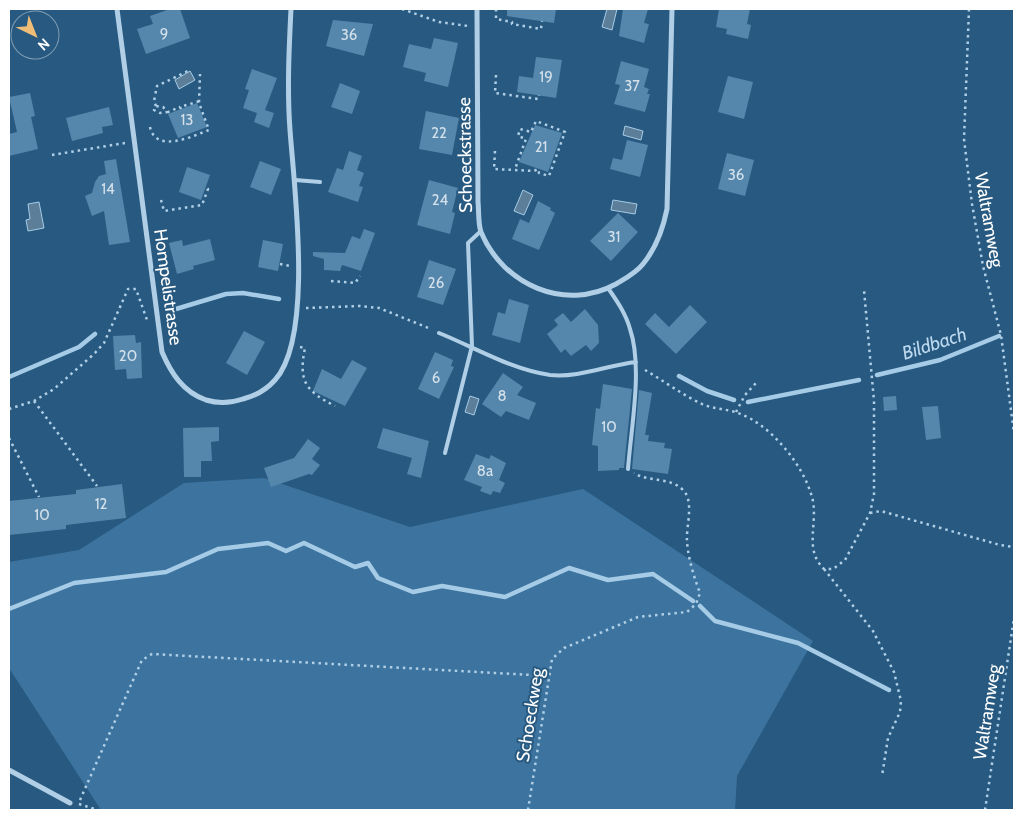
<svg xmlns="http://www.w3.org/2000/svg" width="1023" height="819" viewBox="0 0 1023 819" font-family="Cabin,sans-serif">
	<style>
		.green { fill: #3d749f }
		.water { fill: #5c7e99; stroke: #a5cbe6 }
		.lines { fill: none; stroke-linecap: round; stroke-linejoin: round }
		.stream { stroke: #a5cbe6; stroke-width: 4.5 }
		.building { fill: #5586ac }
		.path { stroke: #b0cfe6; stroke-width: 2.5; stroke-dasharray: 2.5 4; stroke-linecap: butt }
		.lane { stroke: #b0cfe6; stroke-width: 4 }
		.street { stroke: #b0cfe6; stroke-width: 5 }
		.labels { text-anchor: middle; stroke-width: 4; stroke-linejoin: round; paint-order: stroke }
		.number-label { font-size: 15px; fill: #d4e1ea }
		.street-label { font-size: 18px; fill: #fff; stroke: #285a81 }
		.water-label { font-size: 19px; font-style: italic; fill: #bcd8ee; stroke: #285a81 }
	</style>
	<rect width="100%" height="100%" fill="#285a81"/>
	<path class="green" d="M 264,478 L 410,527 L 583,489 L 813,641 L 737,776 L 735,810 L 101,810 L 9,668 L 9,562 L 79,550 L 184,483 Z"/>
	<path class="water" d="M 607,9 L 617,9 L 612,30 L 602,27 Z
		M 190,71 L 195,80 L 179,89 L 175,80 Z
		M 625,126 L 643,131 L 641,140 L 623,135 Z
		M 523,190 L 533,195 L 524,215 L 514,211 Z
		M 613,200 L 637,204 L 635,214 L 611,210 Z
		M 39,202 L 44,228 L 28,231 L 26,220 L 30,219 L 28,204 Z
		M 470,396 L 479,399 L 474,415 L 465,412 Z"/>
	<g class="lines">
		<path class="stream" d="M 176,309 L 226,294 L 243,293 L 279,299
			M 877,375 L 940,360 L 999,336
			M 679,376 L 707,391 L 734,400
			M 9,377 L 79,347 L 95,334
			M 748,402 L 859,380
			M 700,606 L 715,621 L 798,643 L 889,690
			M 9,609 L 74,583 L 166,572 L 218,549 L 268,543 L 286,551 L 304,543 L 355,567 L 368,563 L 378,578 L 413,592 L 442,586 L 505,597 L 569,568 L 608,580 L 653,574 L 693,601"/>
	</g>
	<path class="building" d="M 170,9 L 180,9 L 190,38 L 146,54 L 137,29 L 153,24 L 150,16 Z
		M 507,9 L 556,9 L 554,23 L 507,16 Z
		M 623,9 L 648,9 L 644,23 L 649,24 L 644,43 L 619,36 Z
		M 719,9 L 750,9 L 747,24 L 751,25 L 748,39 L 726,34 L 727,29 L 716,27 Z
		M 333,20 L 373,24 L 364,56 L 326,46 Z
		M 434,38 L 458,43 L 448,87 L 424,81 L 426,73 L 403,67 L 409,44 L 431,49 Z
		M 536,57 L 562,60 L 556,98 L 517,92 L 519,76 L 533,78 Z
		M 621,61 L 649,69 L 644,87 L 649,89 L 647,94 L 650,94 L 645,112 L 614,104 L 620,85 L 615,84 Z
		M 252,69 L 277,78 L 265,110 L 274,113 L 269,128 L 254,122 L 257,113 L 243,108 L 249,90 L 245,89 Z
		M 728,76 L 753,82 L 744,119 L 718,112 Z
		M 340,83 L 360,91 L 352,114 L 331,107 Z
		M 30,93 L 35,116 L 31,117 L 38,149 L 9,156 L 9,134 L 17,132 L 9,97 Z
		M 197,103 L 207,127 L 178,138 L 168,114 Z
		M 109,107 L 113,125 L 102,127 L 103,133 L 72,141 L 66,118 Z
		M 426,111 L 459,118 L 452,155 L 419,149 Z
		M 535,125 L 562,133 L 548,172 L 519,162 Z
		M 627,140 L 648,145 L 640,177 L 610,169 L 613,158 L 622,160 Z
		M 349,151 L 362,156 L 357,170 L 364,173 L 359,186 L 363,187 L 358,202 L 328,192 L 337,168 L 343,170 Z
		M 727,153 L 754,160 L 745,196 L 718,189 Z
		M 116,159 L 130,242 L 109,245 L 104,211 L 92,216 L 85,196 L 92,193 L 95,182 L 99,176 L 106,174 L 104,161 Z
		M 260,161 L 281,169 L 271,195 L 250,187 Z
		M 187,167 L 210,175 L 201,200 L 179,192 Z
		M 429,180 L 458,188 L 452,212 L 455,213 L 450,234 L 417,225 Z
		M 538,201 L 551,208 L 550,210 L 555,213 L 539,250 L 512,239 L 520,219 L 529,223 Z
		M 618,213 L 638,232 L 611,261 L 590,241 Z
		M 364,229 L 375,233 L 361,271 L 342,265 L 340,271 L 324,270 L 324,259 L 313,256 L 313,252 L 345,253 L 352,236 L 360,239 Z
		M 210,239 L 215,260 L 193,266 L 194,269 L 177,274 L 169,243 L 182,240 L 183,246 Z
		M 263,240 L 283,244 L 278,271 L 258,267 Z
		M 429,260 L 456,269 L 443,305 L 417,297 Z
		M 509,299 L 529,305 L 520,343 L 492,335 L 498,312 L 505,314 Z
		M 690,305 L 707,322 L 676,354 L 645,324 L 655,313 L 669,327 Z
		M 585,309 L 598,325 L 599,343 L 591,351 L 586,345 L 571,356 L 565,349 L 561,353 L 547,334 L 558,325 L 554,320 L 563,313 L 571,322 Z
		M 244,331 L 265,342 L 247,375 L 226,363 Z
		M 135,335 L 136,343 L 141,342 L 142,378 L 127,379 L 126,369 L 115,370 L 113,336 Z
		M 435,352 L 453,360 L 451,366 L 454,367 L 439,399 L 418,389 Z
		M 352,360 L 367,368 L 345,406 L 313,391 L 322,369 L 341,379 Z
		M 503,373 L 523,387 L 517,395 L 536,403 L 529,420 L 506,411 L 501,417 L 482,404 Z
		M 603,384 L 632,389 L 624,468 L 619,468 L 619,470 L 598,471 L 598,446 L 592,445 L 596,408 L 600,409 Z
		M 639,390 L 652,393 L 645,435 L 649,435 L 648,441 L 665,443 L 664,448 L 672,449 L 668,474 L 632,469 Z
		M 896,396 L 897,410 L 884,411 L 883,397 Z
		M 938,406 L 941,438 L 926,440 L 922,407 Z
		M 219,427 L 219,441 L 211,442 L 212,461 L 201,461 L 201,477 L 184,477 L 183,428 Z
		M 383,428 L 429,441 L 421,478 L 407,474 L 412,458 L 377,448 Z
		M 308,439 L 320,448 L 312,459 L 320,465 L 312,475 L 309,474 L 271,487 L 264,468 L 294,458 Z
		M 476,454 L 489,459 L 491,455 L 506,463 L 499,480 L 505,483 L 500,493 L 493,491 L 491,495 L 480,491 L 482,487 L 464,480 Z
		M 122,484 L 126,518 L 66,525 L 66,529 L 9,535 L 9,501 L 76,494 L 76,490 Z"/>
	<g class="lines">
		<path class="path" d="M 402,9 L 439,22 L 468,26
			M 496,9 L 496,19 L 512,22 L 512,24 L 541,29 L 542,21
			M 969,9 L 964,139 L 972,204 L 983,266 L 1001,335 L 1014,433
			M 496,75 L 495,93 L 538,99 L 539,95
			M 156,106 L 154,101 L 157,86 L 190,70
			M 181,109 L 180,107 L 200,101
			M 168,112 L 160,113 L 154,110 L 156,106 L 163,107 L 168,112 L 180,107
			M 150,127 C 156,154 193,136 209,130 L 199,103 L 200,74
			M 495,151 L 494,169 L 534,171 L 538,169 L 539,173 L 549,176 L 565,132 L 536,121 L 531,132 L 520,129 L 518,136 L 526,139 L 515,169
			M 52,155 L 125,143
			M 161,200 L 164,211 L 202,205 L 208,189 L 205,188
			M 280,264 L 290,266
			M 331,281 L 355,283 L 360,276
			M 306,308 L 360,306 L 379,308 L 431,329
			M 300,347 L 305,348 C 298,382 306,391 335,406
			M 645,370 C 664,381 684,396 704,405 C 715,409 727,409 738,413 C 770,424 803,464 812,497 C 819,522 803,549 824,569 L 833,569 L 845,560 L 870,513 L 874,494 L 874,401 L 864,290
			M 34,401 L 97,486
			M 9,409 L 34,401 L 54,389 L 94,354 L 104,343 L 128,289 L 136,289 L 147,320
			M 736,412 L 745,395 L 756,383
			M 9,438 L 39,497
			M 870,513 L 881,511 L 1000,545 L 1014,547
			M 824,569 L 873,631 L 894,672 L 901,701 L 900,712 L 888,738 L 882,776
			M 80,800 L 142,660 L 152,654 L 550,676
			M 79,804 L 98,810
			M 528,810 L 552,659 L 564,648 L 638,617 L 687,612 L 696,604 L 700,593 C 694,577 688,558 687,541 C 686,525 695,500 682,489 C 669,477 648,482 634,473
			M 985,810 L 1014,618"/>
		<path class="lane" d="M 295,180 L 320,182
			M 608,288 C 617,301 626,314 630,329 C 643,367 631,428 628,469
			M 439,333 C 474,347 512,370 550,375 C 579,378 608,365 636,362
			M 445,453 L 472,346 L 468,243 L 481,231"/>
		<path class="street" d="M 117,9 L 162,352 C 171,373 183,392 206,400 C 219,404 231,403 243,399 C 255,396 267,389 275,380 C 314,337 294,186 290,130 C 287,90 289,49 291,9
			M 477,9 L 478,202 C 479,211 478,224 481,232 C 503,285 565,312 616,284 C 626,278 636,273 643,264 C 657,247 663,229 667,209 L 672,9
			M 9,770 L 70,803"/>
	</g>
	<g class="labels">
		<g class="number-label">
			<text x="164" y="39">9</text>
			<text x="349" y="40">36</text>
			<text x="546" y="82">19</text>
			<text x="632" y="91">37</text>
			<text x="187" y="125">13</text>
			<text x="439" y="138">22</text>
			<text x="541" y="152">21</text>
			<text x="736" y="180">36</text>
			<text x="108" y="194">14</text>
			<text x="440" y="205">24</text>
			<text x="614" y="242">31</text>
			<text x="436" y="288">26</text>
			<text x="128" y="361">20</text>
			<text x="436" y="383">6</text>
			<text x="502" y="401">8</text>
			<text x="609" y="432">10</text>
			<text x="485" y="476">8a</text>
			<text x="101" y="509">12</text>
			<text x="42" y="520">10</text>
		</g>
		<g class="street-label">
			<text transform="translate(465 155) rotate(-91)" y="6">Schoeckstrasse</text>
			<text transform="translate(989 220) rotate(80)" y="6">Waltramweg</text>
			<text transform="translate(168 287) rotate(82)" y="6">Hompelistrasse</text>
			<text transform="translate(987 712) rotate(-81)" y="6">Waltramweg</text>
			<text transform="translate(530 715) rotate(-81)" y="6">Schoeckweg</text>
		</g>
		<g class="water-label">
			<text transform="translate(934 343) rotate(-18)" y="7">Bildbach</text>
		</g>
	</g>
	<rect width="1023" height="819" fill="none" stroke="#ffffff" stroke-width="20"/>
	<g transform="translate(35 35) rotate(137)"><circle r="24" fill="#285a81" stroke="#7e9cb3"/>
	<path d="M0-4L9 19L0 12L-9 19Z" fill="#eebd77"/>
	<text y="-8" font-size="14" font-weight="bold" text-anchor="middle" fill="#ffffff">N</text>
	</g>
</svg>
